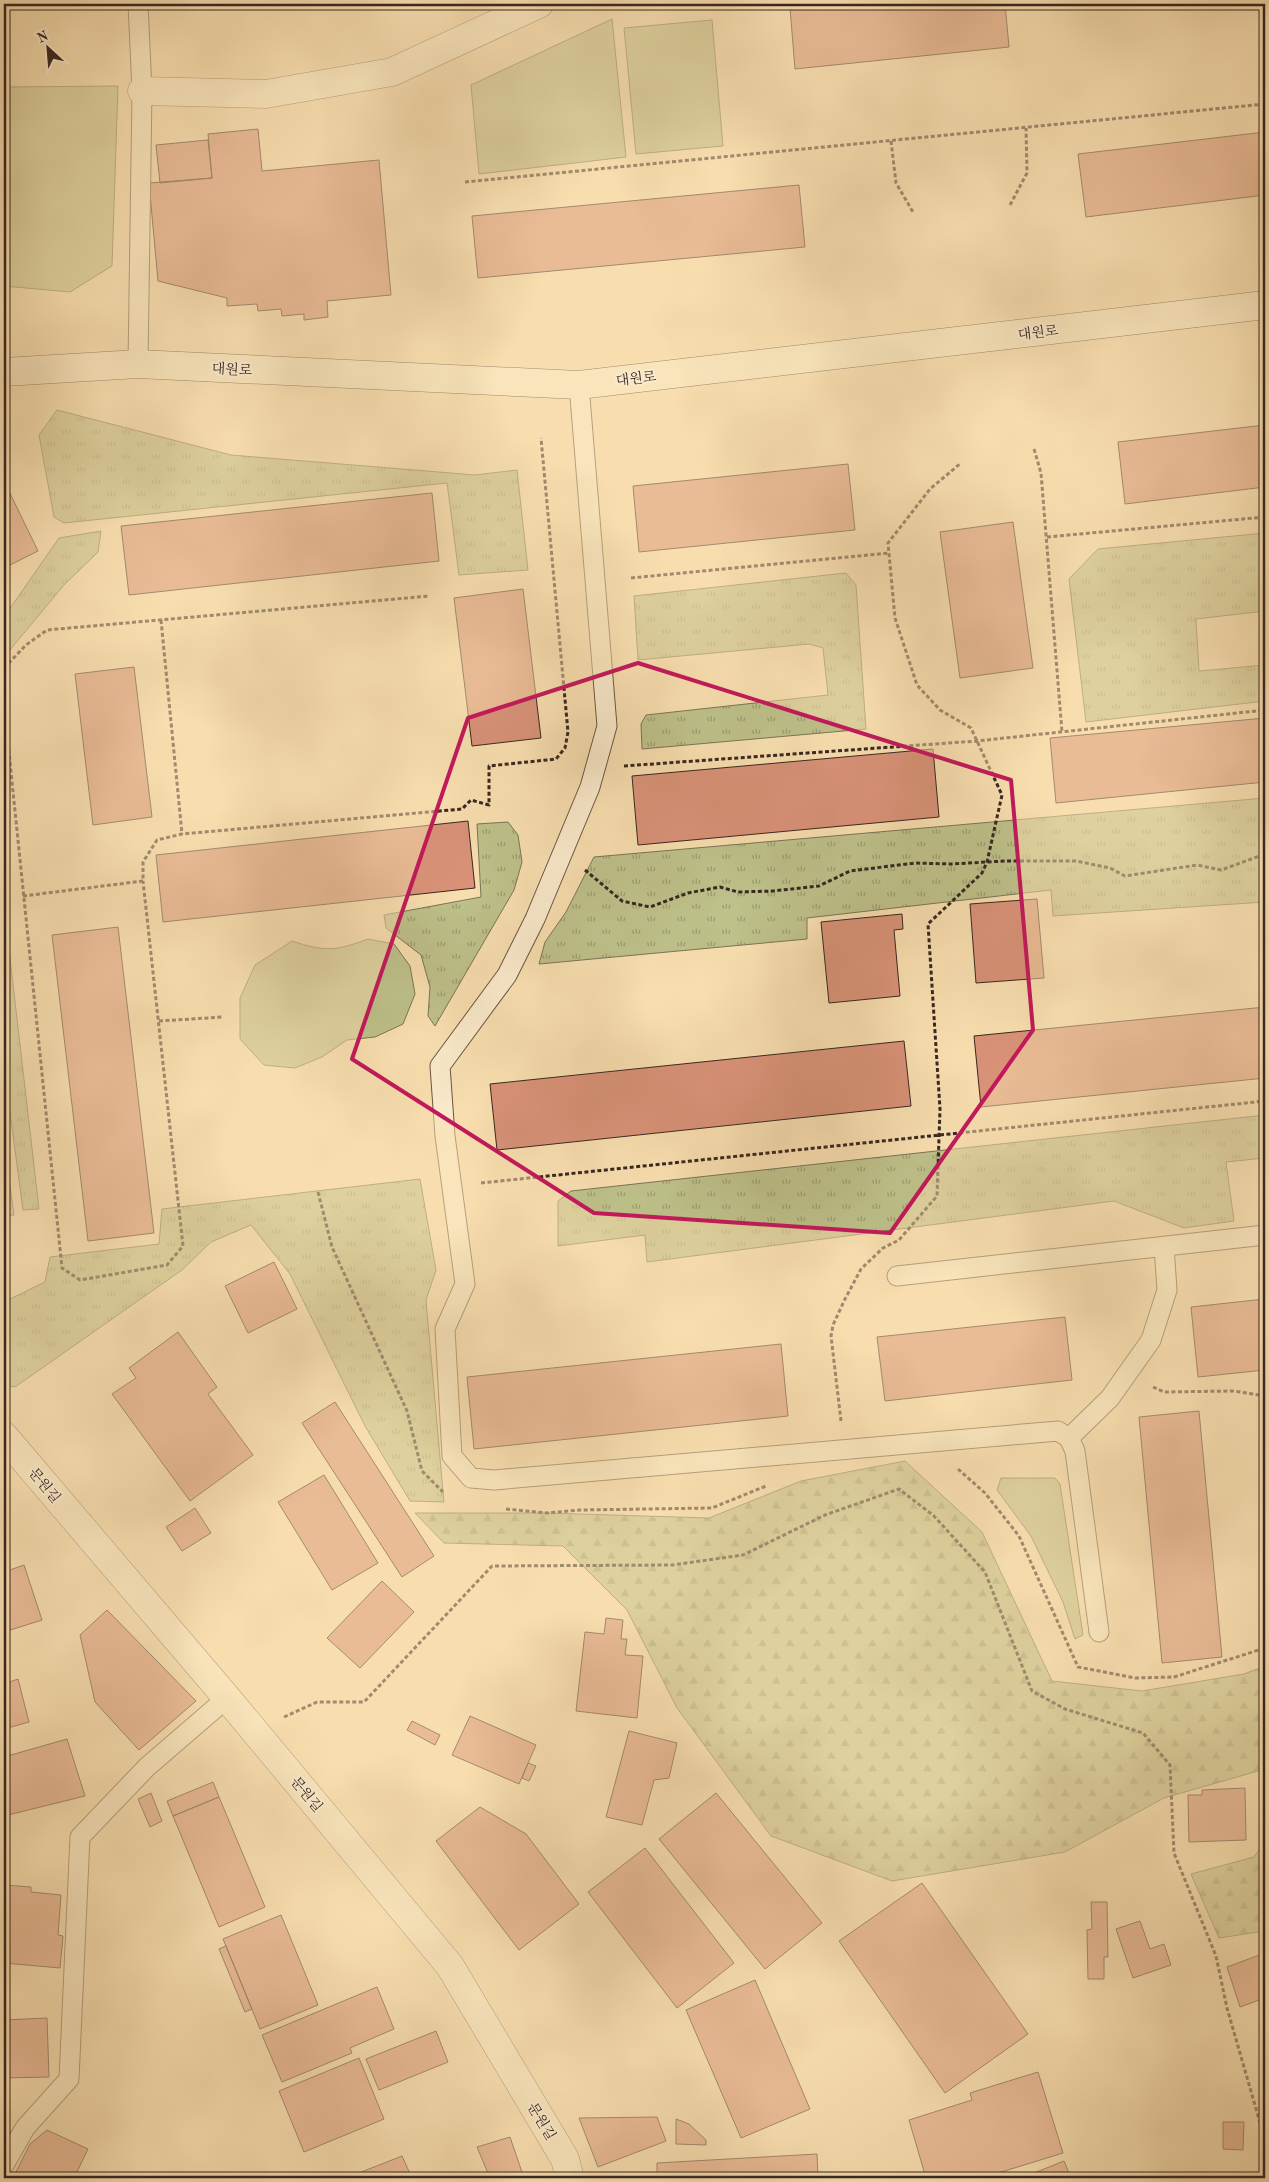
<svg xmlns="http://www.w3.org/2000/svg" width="1269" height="2182" viewBox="0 0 1269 2182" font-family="'Old Standard TT','Noto Serif KR',serif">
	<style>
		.grass { fill: url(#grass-tufts); stroke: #7b7456 }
		.forest { fill: url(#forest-firs); stroke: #7b7456 }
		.green { fill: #bec18a; stroke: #7b7456 }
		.building { fill: #d99278; stroke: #382721 }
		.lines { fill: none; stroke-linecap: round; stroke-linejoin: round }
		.service-casing { stroke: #685544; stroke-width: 21 }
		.minor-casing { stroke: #685544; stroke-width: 29 }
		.tertiary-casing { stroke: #685544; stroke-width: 29 }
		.secondary-casing { stroke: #382721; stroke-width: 29 }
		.path { stroke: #382721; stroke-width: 3; stroke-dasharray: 4 2.5; stroke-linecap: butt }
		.service { stroke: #faeacb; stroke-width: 19 }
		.minor { stroke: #faeacb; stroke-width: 28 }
		.tertiary { stroke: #faeacb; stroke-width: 28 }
		.secondary { stroke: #faeacb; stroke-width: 28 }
		.marked { fill: none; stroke: #c2185b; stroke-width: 4; stroke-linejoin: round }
		.labels { text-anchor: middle; stroke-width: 4; stroke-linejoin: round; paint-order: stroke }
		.street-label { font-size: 14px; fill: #382721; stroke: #faeacb }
	</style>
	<defs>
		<pattern id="grass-tufts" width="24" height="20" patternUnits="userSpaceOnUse" patternTransform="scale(1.25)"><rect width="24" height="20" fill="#bec18a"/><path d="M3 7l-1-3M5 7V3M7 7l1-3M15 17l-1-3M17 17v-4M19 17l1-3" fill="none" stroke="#9b9d70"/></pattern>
		<pattern id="forest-firs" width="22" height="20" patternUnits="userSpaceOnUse" patternTransform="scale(1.25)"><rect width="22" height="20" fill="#bec18a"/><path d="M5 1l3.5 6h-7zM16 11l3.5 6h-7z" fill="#9b9d70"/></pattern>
	</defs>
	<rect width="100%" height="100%" fill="#f8deaf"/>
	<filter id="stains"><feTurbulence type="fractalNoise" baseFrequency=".004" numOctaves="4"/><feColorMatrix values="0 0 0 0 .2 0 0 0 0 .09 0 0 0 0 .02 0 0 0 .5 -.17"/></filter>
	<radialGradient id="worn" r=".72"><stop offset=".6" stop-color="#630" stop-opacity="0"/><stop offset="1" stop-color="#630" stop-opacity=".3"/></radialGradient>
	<path class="grass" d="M 57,410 L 231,455 L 475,475 L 517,470 L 528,570 L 459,575 L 447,483 L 64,523 L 54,517 L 39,435 Z
		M 101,531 L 98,552 L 64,585 L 4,657 L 4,617 L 59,538 Z
		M 1265,533 L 1265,611 L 1196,619 L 1199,671 L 1265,665 L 1265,701 L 1086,722 L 1069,579 L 1098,549 Z
		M 846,573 L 856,585 L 866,729 L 642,749 L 641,724 L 646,715 L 828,695 L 823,648 L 809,644 L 638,660 L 634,596 Z
		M 1265,798 L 1265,902 L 1053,916 L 1051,890 L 807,918 L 807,939 L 539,964 L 545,942 L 566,912 L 594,857 Z
		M 508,822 L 518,835 L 522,862 L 514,890 L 435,1026 L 428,1016 L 430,987 L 421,955 L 386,928 L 384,915 L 481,897 L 477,824 Z
		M 4,876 L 8,941 L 39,1209 L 23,1210 L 4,1067 Z
		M 1265,1115 L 1265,1158 L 1226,1162 L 1234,1221 L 1184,1228 L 1114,1201 L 647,1262 L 645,1235 L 558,1246 L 558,1201 L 571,1191 Z
		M 420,1179 L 436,1270 L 426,1300 L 444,1502 L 410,1501 L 365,1426 L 290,1274 L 251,1225 L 211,1242 L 182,1270 L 15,1387 L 4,1385 L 4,1294 L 10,1299 L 45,1282 L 50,1257 L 159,1244 L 162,1209 Z"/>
	<path class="forest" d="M 905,1461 L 982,1532 L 1052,1681 L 1142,1691 L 1244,1674 L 1265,1666 L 1265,1769 L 1164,1798 L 1065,1852 L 892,1881 L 771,1836 L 677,1708 L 627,1610 L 563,1546 L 444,1543 L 415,1513 L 547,1513 L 709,1518 L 801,1481 Z
		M 1265,1841 L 1265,1931 L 1219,1938 L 1191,1874 L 1254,1857 Z"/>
	<path class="green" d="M 612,19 L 626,157 L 479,174 L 471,85 Z
		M 712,20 L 723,146 L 636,154 L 624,28 Z
		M 118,86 L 112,266 L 70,292 L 4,286 L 4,87 Z
		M 368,939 L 394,944 L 410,966 L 415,994 L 403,1024 L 375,1037 L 347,1040 L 322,1057 L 295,1068 L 264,1065 L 240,1039 L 240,998 L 255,965 L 292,941 C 325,952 336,951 368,939 Z
		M 4,1143 L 14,1215 L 4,1216 Z
		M 1265,1416 L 1265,1461 L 1260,1417 Z
		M 1001,1478 L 1055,1478 L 1060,1484 L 1083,1635 L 1075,1639 L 1063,1602 L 1031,1536 L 997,1490 Z"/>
	<path class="building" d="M 834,4 L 1005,4 L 1009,47 L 795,69 L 790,8 Z
		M 258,129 L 262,171 L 379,160 L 391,295 L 327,301 L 328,317 L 304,320 L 304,314 L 282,316 L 281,309 L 258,311 L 257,304 L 227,306 L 227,298 L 158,281 L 149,183 L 212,178 L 208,134 Z
		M 1265,132 L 1265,195 L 1086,217 L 1078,154 Z
		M 208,140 L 212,178 L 160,183 L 156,145 Z
		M 799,185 L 805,247 L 478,278 L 472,216 Z
		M 1265,425 L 1265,487 L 1125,504 L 1118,442 Z
		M 848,464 L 855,530 L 639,552 L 633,486 Z
		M 4,481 L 38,551 L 4,568 Z
		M 432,493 L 439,561 L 129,595 L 121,526 Z
		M 1013,522 L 1033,668 L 960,678 L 940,532 Z
		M 523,589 L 541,738 L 472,746 L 454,598 Z
		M 134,667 L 152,817 L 93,825 L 75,674 Z
		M 1265,718 L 1265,782 L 1056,803 L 1050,738 Z
		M 933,749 L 939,817 L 638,845 L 632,776 Z
		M 468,821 L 475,888 L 163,922 L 156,855 Z
		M 1037,899 L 1044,978 L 976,983 L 970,904 Z
		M 902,914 L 903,929 L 894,930 L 900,996 L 829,1003 L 821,922 Z
		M 118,927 L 154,1233 L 88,1241 L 52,935 Z
		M 1265,1007 L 1265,1078 L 981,1107 L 974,1036 Z
		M 904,1041 L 911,1106 L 497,1150 L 490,1084 Z
		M 274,1262 L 297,1309 L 248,1333 L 225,1286 Z
		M 1265,1299 L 1265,1370 L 1198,1377 L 1191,1307 Z
		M 1065,1317 L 1072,1380 L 885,1401 L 877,1337 Z
		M 178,1332 L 217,1387 L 208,1394 L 253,1455 L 190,1501 L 112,1394 L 136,1378 L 129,1368 Z
		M 781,1344 L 788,1416 L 474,1449 L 467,1377 Z
		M 335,1402 L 434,1556 L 402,1577 L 302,1423 Z
		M 1199,1411 L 1222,1657 L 1162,1663 L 1139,1417 Z
		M 324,1475 L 378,1563 L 332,1590 L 278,1502 Z
		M 195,1508 L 211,1533 L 182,1551 L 166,1527 Z
		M 24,1565 L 42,1620 L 4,1632 L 4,1572 Z
		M 382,1581 L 414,1612 L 360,1668 L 327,1638 Z
		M 107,1610 L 196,1701 L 139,1750 L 95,1702 L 80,1635 Z
		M 606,1618 L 623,1620 L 621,1639 L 627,1639 L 625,1655 L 643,1656 L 637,1718 L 576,1711 L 585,1632 L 604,1634 Z
		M 18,1679 L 29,1722 L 4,1729 L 4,1684 Z
		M 470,1716 L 536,1745 L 519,1784 L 452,1755 Z
		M 412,1721 L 440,1735 L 435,1745 L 407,1730 Z
		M 629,1731 L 677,1743 L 669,1778 L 654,1780 L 642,1825 L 606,1817 Z
		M 67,1739 L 85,1796 L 4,1816 L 4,1757 Z
		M 528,1763 L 536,1766 L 529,1781 L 522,1778 Z
		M 213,1782 L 219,1797 L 173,1816 L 167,1801 Z
		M 1245,1788 L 1246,1840 L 1189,1842 L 1188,1795 L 1202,1795 L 1202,1790 Z
		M 151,1793 L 162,1821 L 150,1827 L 138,1799 Z
		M 716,1793 L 822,1923 L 765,1969 L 659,1839 Z
		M 219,1797 L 265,1907 L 219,1927 L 173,1816 Z
		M 480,1807 L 526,1834 L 579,1904 L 519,1950 L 436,1841 Z
		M 645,1848 L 734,1963 L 677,2008 L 588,1892 Z
		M 922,1883 L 1028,2034 L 945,2093 L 839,1941 Z
		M 4,1885 L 31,1887 L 31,1892 L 61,1895 L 58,1935 L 63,1936 L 60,1968 L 4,1963 Z
		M 1091,1902 L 1107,1902 L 1108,1957 L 1104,1957 L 1104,1979 L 1088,1979 L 1087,1930 L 1092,1929 Z
		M 281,1915 L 318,2005 L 260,2029 L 223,1939 Z
		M 1140,1921 L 1150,1949 L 1164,1944 L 1171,1965 L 1133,1978 L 1116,1929 Z
		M 226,1946 L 252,2009 L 245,2012 L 219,1949 Z
		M 1265,1953 L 1265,1998 L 1240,2007 L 1227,1967 Z
		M 755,1980 L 810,2109 L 741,2138 L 686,2010 Z
		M 377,1987 L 394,2029 L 350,2048 L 352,2053 L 282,2082 L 262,2035 Z
		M 47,2018 L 49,2077 L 4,2078 L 4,2020 Z
		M 436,2031 L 448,2062 L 379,2090 L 366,2059 Z
		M 359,2058 L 384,2119 L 304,2152 L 279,2091 Z
		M 1038,2072 L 1063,2153 L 982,2178 L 926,2178 L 909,2120 L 972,2100 L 970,2093 Z
		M 657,2117 L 666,2141 L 598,2167 L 579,2118 Z
		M 676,2119 L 689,2124 L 706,2140 L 706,2145 L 676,2144 Z
		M 1223,2122 L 1244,2122 L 1243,2150 L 1223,2149 Z
		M 47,2130 L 88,2149 L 74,2178 L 13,2178 L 30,2144 Z
		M 510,2137 L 524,2178 L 490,2178 L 477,2147 Z
		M 817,2154 L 818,2178 L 657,2178 L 657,2163 Z
		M 402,2156 L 412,2178 L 346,2178 Z
		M 1064,2161 L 1071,2178 L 1036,2178 L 1034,2173 Z"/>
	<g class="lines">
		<defs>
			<path id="service" d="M 138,4 L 142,91 L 138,364
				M 579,385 L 607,726 L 590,787 L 535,919 L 507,975 L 440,1066 L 445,1136 L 465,1284 L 445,1329 L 452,1456 L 471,1478 L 494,1480 L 1058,1431 L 1069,1438 L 1075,1451 L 1099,1632
				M 897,1276 L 1265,1235
				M 1069,1438 L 1110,1398 L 1151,1340 L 1167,1290 L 1164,1246
				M 4,2165 L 25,2128 L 69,2079 L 80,1837 L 147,1767 L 227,1698"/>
			<path id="minor" d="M 142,91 L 266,94 L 392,72 L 539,4"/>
			<path id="tertiary" d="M 4,1436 L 227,1698 L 450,1966 L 565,2159 L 570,2178"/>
			<path id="secondary" d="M 4,372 L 138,364 L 579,385 L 1265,305"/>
		</defs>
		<use href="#service" class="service-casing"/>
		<use href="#minor" class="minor-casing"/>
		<use href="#tertiary" class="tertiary-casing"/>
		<use href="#secondary" class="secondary-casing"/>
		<path class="path" d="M 891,141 L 896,183 L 913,212
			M 465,182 L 1265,104
			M 1010,205 L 1027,173 L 1026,128
			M 1034,449 L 1041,473 L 1062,732
			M 1047,537 L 1265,517
			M 631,578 L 889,553
			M 161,620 L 182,834
			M 4,668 L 26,645 L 47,630 L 429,596
			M 4,704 L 62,1268 L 80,1280 L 167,1265 L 183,1246 L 143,881
			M 624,766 L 977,741 L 1265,710
			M 585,870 L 622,901 L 650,907 L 688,893 L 720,887 L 738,892 L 773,891 L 819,886 L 850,871 L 915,863 L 951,864 L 1005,861 L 1076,861 L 1110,868 L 1125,876 L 1197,865 L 1221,870 L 1265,854
			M 23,896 L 143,881 L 143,862 L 157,840 L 182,834 L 462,809 L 471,800 L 489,805 L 489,766 L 556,759 L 565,748 L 568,732 L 541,438
			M 159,1021 L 223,1017
			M 481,1183 L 1265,1101
			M 318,1192 L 332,1247 L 407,1411 L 422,1471 L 443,1492
			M 1153,1387 L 1164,1392 L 1234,1391 L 1265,1396
			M 841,1421 L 831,1336 L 833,1325 L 845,1299 L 861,1269 L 883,1248 L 899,1240 L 937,1196 L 940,1109 L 928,924 L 982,873 L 987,862 L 1002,795 L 971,728 L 940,710 L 917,685 L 895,618 L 888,543 L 930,489 L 961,463
			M 958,1469 L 985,1493 L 1019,1536 L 1078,1667 L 1135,1678 L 1174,1677 L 1265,1648
			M 506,1509 L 547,1513 L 580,1510 L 712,1508 L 766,1486
			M 284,1717 L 317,1702 L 364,1702 L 492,1566 L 672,1565 L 743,1555 L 825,1515 L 899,1489 L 934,1516 L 985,1572 L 1032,1691 L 1065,1709 L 1143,1733 L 1170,1765 L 1174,1853 L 1216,1956 L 1227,2008 L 1265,2140"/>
		<use href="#service" class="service"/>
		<use href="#minor" class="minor"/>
		<use href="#tertiary" class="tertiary"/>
		<use href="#secondary" class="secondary"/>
	</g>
	<path d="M0 0H1269V2182H0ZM 638,663 L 1011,780 L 1033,1030 L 890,1233 L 594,1213 L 352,1059 L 468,718 Z" fill="#f8deaf" fill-opacity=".55" fill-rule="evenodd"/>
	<path class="marked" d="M 638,663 L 1011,780 L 1033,1030 L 890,1233 L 594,1213 L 352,1059 L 468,718 Z"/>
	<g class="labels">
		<g class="street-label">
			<text transform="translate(1038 332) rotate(-7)" y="5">대원로</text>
			<text transform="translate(232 369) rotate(3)" y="5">대원로</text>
			<text transform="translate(636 378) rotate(-7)" y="5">대원로</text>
			<text transform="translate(45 1485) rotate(50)" y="5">문원길</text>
			<text transform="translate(307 1794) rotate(50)" y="5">문원길</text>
			<text transform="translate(542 2121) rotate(59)" y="5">문원길</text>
		</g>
	</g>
	<rect width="1269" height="2182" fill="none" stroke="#f8deaf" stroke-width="20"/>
	<rect x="5" y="5" width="1259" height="2172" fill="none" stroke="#382721" stroke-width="2.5"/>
	<rect x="10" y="10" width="1249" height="2162" fill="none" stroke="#382721"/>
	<g transform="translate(48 48) rotate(334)" stroke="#faeacb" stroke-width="4" paint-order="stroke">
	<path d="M0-4L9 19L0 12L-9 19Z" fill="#382721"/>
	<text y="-8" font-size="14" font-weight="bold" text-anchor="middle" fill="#382721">N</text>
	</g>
	<rect width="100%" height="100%" filter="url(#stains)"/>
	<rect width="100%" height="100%" fill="url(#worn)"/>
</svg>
